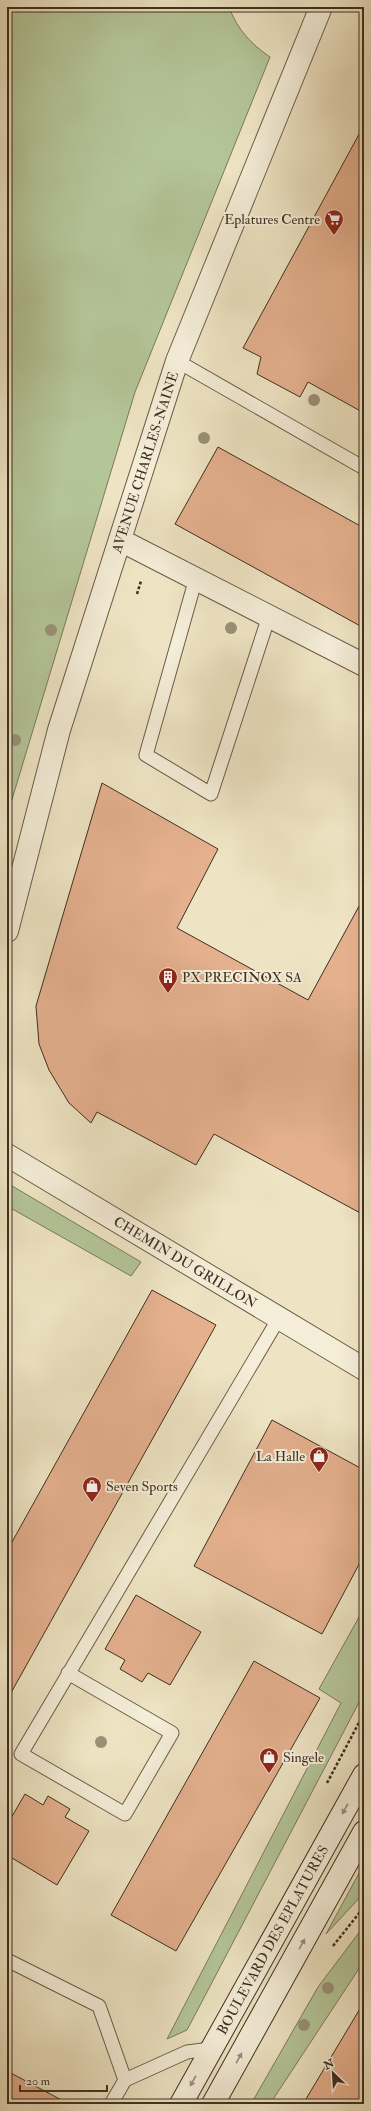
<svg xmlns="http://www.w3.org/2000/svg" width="371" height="2111" viewBox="0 0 371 2111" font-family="'IM FELL Double Pica',serif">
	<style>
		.green { fill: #b4c598; stroke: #797a5c }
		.building { fill: #e4b08e; stroke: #3e2f20 }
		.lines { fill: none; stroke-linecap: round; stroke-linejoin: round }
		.lane-casing { stroke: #6a5c49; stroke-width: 15 }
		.street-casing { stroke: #6a5c49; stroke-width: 24 }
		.secondary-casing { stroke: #3e2f20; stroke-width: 24 }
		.path { stroke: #3e2f20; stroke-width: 2.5; stroke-dasharray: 3 2; stroke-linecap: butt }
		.lane { stroke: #f4edd8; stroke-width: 13 }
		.street { stroke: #f4edd8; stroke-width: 22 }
		.secondary { stroke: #f4edd8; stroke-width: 22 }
		.tree { fill: #9a9177 }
		.oneway { fill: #998e7c }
		.labels { text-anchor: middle; stroke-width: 4; stroke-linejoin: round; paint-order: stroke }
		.poi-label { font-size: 14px; fill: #3e2f20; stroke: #f4edd8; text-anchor: start }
		.street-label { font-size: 14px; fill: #3e2f20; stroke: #f4edd8 }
	</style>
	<rect width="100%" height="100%" fill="#eee4c3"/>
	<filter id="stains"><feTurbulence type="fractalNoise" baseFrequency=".005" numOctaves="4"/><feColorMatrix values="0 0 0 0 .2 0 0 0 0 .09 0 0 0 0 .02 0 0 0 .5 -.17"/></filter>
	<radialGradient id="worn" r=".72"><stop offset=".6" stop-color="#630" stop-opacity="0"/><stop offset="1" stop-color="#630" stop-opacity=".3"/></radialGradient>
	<path class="green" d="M 7,7 L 229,7 C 237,29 251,44 270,57 L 135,392 L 7,816 Z
		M 7,1183 L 141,1262 L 131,1276 L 7,1206 Z
		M 364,1608 L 364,1693 L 187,2030 L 167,2039 L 341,1703 L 319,1689 Z
		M 364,1864 L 364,1893 L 326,1934 Z
		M 364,1926 L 364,1961 L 270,2104 L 251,2104 L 318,1987 Z"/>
	<path class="building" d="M 364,125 L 364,413 L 308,382 L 300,397 L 257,374 L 261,357 L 243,348 Z
		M 218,447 L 364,528 L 364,628 L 175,524 Z
		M 102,783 L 218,849 L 177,928 L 308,1000 L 364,897 L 364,1215 L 214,1134 L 196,1165 L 97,1112 L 91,1123 L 69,1103 L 49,1070 L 39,1044 L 36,1006 Z
		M 152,1290 L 216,1325 L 7,1700 L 7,1551 Z
		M 272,1420 L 364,1470 L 364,1555 L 322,1634 L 194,1566 Z
		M 136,1595 L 201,1632 L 170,1685 L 148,1673 L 142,1682 L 120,1669 L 125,1660 L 105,1649 Z
		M 254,1661 L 320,1698 L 176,1951 L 111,1915 Z
		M 25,1794 L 43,1805 L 48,1796 L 70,1809 L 65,1817 L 89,1831 L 57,1885 L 7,1855 L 7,1825 Z
		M 364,2002 L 364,2104 L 303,2104 Z
		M 7,2071 L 69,2104 L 7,2104 Z"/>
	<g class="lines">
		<defs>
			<path id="lane" d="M 177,361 L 364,468
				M 196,578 L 146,755 L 211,794 L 269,616
				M 68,1673 L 172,1733 L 125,1814 L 21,1754 L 279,1318
				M 7,1960 L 99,2006 L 125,2080
				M 111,2104 L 125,2080 L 187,2052 L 211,2049"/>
			<g id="street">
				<path d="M 120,540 L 364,665"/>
				<path id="s1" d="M 7,931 L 59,730 L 177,361 L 321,7"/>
				<path id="s2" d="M 7,1155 L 364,1369"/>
			</g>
			<g id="secondary">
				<path id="s3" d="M 181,2104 L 364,1775"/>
				<path d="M 213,2104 L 364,1832"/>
			</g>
		</defs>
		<use href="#lane" class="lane-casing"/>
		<use href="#street" class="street-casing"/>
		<use href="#secondary" class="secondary-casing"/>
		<path class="path" d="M 137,594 L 141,581
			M 327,1783 L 364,1713
			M 333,1946 L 364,1907"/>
		<use href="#lane" class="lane"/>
		<use href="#street" class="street"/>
		<use href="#secondary" class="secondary"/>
	</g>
	<g class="tree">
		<circle cx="314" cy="400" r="6"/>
		<circle cx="204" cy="438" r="6"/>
		<circle cx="231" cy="628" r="6"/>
		<circle cx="51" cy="630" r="6"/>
		<circle cx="15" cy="740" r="6"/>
		<circle cx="101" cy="1742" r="6"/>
		<circle cx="328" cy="1988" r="6"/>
		<circle cx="304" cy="2025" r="6"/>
	</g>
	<defs><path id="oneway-solid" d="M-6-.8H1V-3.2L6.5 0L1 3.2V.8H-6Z"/></defs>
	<g class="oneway">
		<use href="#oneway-solid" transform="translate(345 1809) rotate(119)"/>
		<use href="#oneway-solid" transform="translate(302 1944) rotate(-61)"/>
		<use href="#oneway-solid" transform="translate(239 2058) rotate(-61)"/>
		<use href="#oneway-solid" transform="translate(193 2081) rotate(119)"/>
	</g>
	<defs>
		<symbol id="supermarket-pin" viewBox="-11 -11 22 30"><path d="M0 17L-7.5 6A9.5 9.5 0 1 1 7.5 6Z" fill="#8f2418" stroke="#f4edd8"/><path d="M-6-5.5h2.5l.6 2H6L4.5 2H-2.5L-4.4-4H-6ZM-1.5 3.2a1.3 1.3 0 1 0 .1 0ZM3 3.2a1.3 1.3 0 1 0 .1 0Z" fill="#fff"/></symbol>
		<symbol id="building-pin" viewBox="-11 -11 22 30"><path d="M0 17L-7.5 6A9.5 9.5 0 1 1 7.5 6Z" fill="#8f2418" stroke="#f4edd8"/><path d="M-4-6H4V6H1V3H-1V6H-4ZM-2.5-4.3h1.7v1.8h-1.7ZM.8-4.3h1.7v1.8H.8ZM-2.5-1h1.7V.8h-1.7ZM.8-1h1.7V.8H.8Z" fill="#fff"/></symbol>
		<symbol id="shop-pin" viewBox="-11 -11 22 30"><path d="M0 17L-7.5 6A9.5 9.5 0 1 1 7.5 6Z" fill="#8f2418" stroke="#f4edd8"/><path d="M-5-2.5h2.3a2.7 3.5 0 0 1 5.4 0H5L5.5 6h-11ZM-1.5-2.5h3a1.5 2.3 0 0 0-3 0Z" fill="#fff"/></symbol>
	</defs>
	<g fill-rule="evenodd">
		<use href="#supermarket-pin" x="323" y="208" width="22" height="30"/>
		<use href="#building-pin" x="157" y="966" width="22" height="30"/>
		<use href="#shop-pin" x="308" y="1445" width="22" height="30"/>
		<use href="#shop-pin" x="81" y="1475" width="22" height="30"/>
		<use href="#shop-pin" x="258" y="1746" width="22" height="30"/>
	</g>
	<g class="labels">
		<g class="poi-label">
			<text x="320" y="224" text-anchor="end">Eplatures Centre</text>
			<text x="182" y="982">PX PRECINOX SA</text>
			<text x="305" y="1461" text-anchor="end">La Halle</text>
			<text x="106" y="1491">Seven Sports</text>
			<text x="283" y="1762">Singele</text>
		</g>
		<g class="street-label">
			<text dy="5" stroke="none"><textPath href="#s1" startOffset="489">AVENUE CHARLES-NAINE</textPath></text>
			<text dy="5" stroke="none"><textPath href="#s2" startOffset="208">CHEMIN DU GRILLON</textPath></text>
			<text dy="5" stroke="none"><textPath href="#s3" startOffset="188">BOULEVARD DES EPLATURES</textPath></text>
		</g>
	</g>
	<rect width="371" height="2111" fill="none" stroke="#eee4c3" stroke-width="24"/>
	<rect x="8" y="8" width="355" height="2095" fill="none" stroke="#3e2f20" stroke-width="2"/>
	<rect x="12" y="12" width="347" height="2087" fill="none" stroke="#3e2f20"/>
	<g transform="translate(333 2073) rotate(335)" stroke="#f4edd8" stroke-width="3" paint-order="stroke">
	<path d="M0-3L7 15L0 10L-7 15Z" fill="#3e2f20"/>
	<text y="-6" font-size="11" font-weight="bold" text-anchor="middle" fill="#3e2f20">N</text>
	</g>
	<path d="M20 2085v6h87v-6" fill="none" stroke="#3e2f20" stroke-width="2"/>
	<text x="26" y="2085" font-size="12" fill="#3e2f20" stroke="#f4edd8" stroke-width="3" paint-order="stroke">20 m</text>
	<rect width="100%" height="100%" filter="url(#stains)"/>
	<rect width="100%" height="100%" fill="url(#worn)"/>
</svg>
